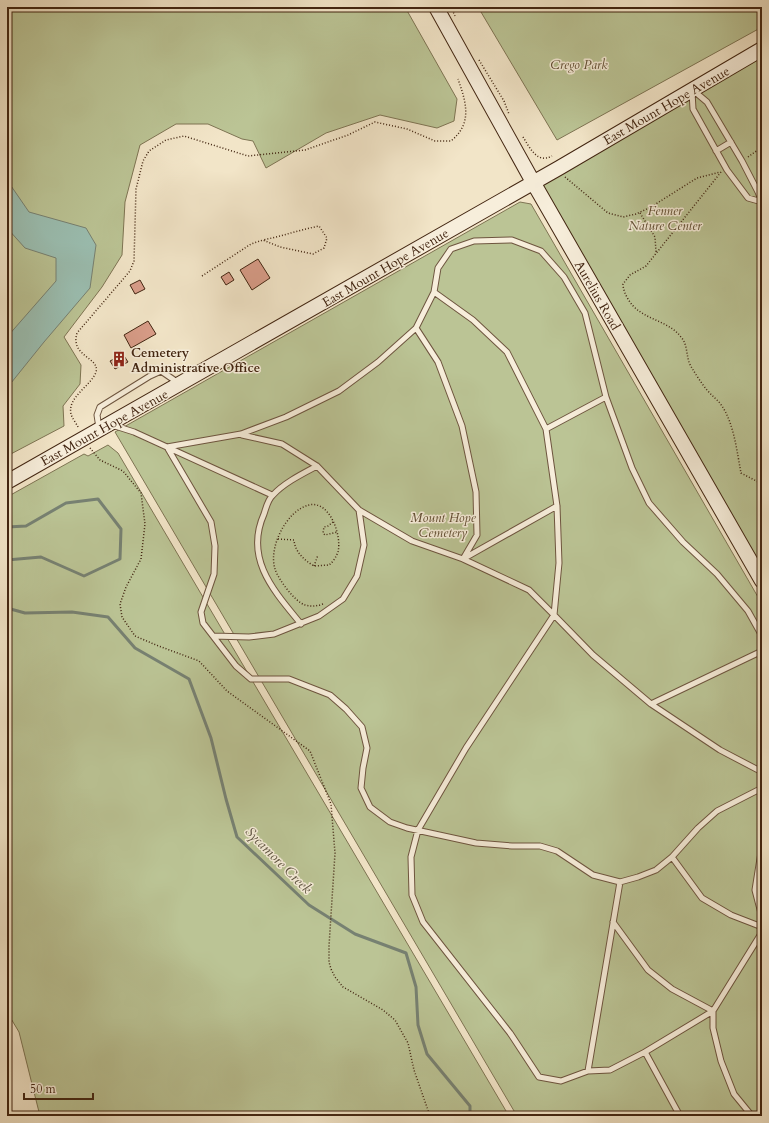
<svg xmlns="http://www.w3.org/2000/svg" width="769" height="1123" viewBox="0 0 769 1123" font-family="Cardo,serif">
	<style>
		.green { fill: #bbc495; stroke: #7e7453 }
		.water { fill: #9bbfb2; stroke: #778172 }
		.lines { fill: none; stroke-linecap: round; stroke-linejoin: round }
		.stream { stroke: #778172; stroke-width: 3 }
		.building { fill: #d99d89; stroke: #422511 }
		.lane-casing { stroke: #6e553f; stroke-width: 7 }
		.secondary-casing { stroke: #422511; stroke-width: 16 }
		.path { stroke: #422511; stroke-width: 1.5; stroke-dasharray: 1 2; stroke-linecap: butt }
		.lane { stroke: #f7eedb; stroke-width: 5 }
		.secondary { stroke: #f7eedb; stroke-width: 14 }
		.labels { text-anchor: middle; stroke-width: 3; stroke-linejoin: round; paint-order: stroke }
		.park-label { font-size: 13px; font-style: italic; fill: #604d32; stroke: #f7eedb }
		.street-label { font-size: 13px; fill: #422511; stroke: #f7eedb }
		.poi-label { font-size: 13px; font-weight: bold; fill: #422511; stroke: #f7eedb; text-anchor: start }
		.water-label { font-size: 14px; font-style: italic; fill: #5d5341; stroke: #f7eedb }
	</style>
	<rect width="100%" height="100%" fill="#f2e5c8"/>
	<filter id="stains"><feTurbulence type="fractalNoise" baseFrequency=".005" numOctaves="4"/><feColorMatrix values="0 0 0 0 .2 0 0 0 0 .09 0 0 0 0 .02 0 0 0 .5 -.17"/></filter>
	<radialGradient id="worn" r=".72"><stop offset=".6" stop-color="#630" stop-opacity="0"/><stop offset="1" stop-color="#630" stop-opacity=".3"/></radialGradient>
	<path class="green" d="M 7,7 L 405,7 L 457,99 L 454,121 L 437,128 L 380,115 L 326,133 L 266,168 L 253,141 L 242,139 L 208,124 L 176,124 L 140,145 L 125,202 L 122,255 L 102,287 L 64,337 L 81,365 L 80,384 L 63,406 L 64,426 L 7,456 Z
		M 478,7 L 762,7 L 762,27 L 557,140 Z
		M 762,51 L 762,581 L 533,182 Z
		M 520,202 L 531,204 L 762,604 L 762,1116 L 517,1116 L 115,432 Z
		M 108,445 L 118,453 L 509,1116 L 40,1116 L 19,1032 L 7,1012 L 7,497 L 84,454 L 88,456 Z"/>
	<path class="water" d="M 7,180 L 29,212 L 86,228 L 96,245 L 90,288 L 44,342 L 7,388 L 7,337 L 56,281 L 56,258 L 25,248 L 7,228 Z"/>
	<g class="lines">
		<path class="stream" d="M 7,527 L 26,526 L 66,503 L 98,499 L 121,529 L 120,559 L 84,576 L 41,557 L 7,560
			M 7,608 L 25,613 L 72,612 L 108,617 L 135,648 L 189,679 L 211,738 L 226,799 L 237,837 L 309,905 L 355,934 L 406,953 L 416,987 L 418,1025 L 427,1054 L 470,1106 L 470,1116"/>
	</g>
	<path class="building" d="M 258,259 L 270,278 L 252,290 L 240,270 Z
		M 229,272 L 234,280 L 226,285 L 221,277 Z
		M 140,280 L 145,289 L 135,294 L 130,285 Z
		M 148,321 L 156,334 L 131,348 L 124,335 Z
		M 121,351 L 128,362 L 115,369 L 110,361 L 116,358 L 114,354 Z"/>
	<g class="lines">
		<defs>
			<path id="lane" d="M 694,91 L 707,102 L 742,161 L 758,192 L 762,202
				M 692,92 L 693,109 L 727,170 L 748,198 L 762,202
				M 716,151 L 731,142
				M 434,292 L 473,320 L 507,352 L 546,429 L 557,506 L 559,563 L 554,615 L 466,748 L 418,830 L 411,857 L 412,895 L 423,922 L 510,1033 L 539,1077 L 561,1081 L 588,1071 L 610,1070 L 645,1052 L 713,1011 L 762,932
				M 416,328 L 438,362 L 462,426 L 476,492 L 477,535 L 463,559 L 557,506
				M 112,425 L 134,432 L 272,495
				M 99,428 L 97,415 L 100,407 L 150,376 L 161,371 L 177,382
				M 546,429 L 606,397
				M 242,435 L 282,444 L 317,466 L 359,510 L 412,541 L 463,559 L 529,590 L 554,615 L 593,655 L 651,704 L 720,750 L 762,772
				M 167,447 L 241,434 L 286,417 L 339,391 L 378,362 L 416,328 L 434,292 L 438,268 L 451,249 L 474,241 L 512,240 L 541,251 L 564,277 L 585,313 L 606,397 L 632,468 L 649,503 L 683,542 L 717,574 L 748,611 L 762,636
				M 167,447 L 211,522 L 215,546 L 214,574 L 201,612 L 203,623 L 236,666 L 251,679 L 289,679 L 330,695 L 346,709 L 362,727 L 367,748 L 363,768 L 361,788 L 370,807 L 390,822 L 407,828 L 476,843 L 512,846 L 540,846 L 557,851 L 593,875 L 620,882 L 638,877 L 656,870 L 672,857 L 698,828 L 717,811 L 762,788
				M 301,624 C 274,591 244,559 264,514 C 266,508 268,499 273,495 C 284,483 302,474 317,466
				M 213,636 L 249,637 L 274,634 L 319,616 L 343,599 L 357,576 L 364,545 L 359,510
				M 651,704 L 762,651
				M 762,846 L 755,890 L 762,917
				M 672,857 L 702,898 L 731,915 L 762,927
				M 613,922 L 648,970 L 672,989 L 713,1011 L 713,1028 L 721,1061 L 734,1094 L 752,1116
				M 645,1052 L 680,1116
				M 588,1071 L 620,882"/>
			<path id="secondary" d="M 436,7 L 533,182 L 762,581
				M 7,482 L 559,168 L 762,49"/>
		</defs>
		<use href="#lane" class="lane-casing"/>
		<use href="#secondary" class="secondary-casing"/>
		<path class="path" d="M 451,7 L 455,16
			M 479,60 L 504,101 L 509,114
			M 523,137 C 530,148 537,164 552,156
			M 748,157 L 762,147
			M 721,172 L 646,266 L 630,275 L 623,284 C 623,293 631,306 639,311 C 653,321 670,323 681,337 C 689,346 685,358 692,368 C 696,375 702,384 707,390 C 712,396 718,400 722,406 C 734,424 737,452 741,473 L 762,484
			M 565,177 L 608,213 L 623,217 L 636,214 L 651,207 L 697,178 L 720,172
			M 640,213 L 655,237 L 656,252
			M 202,276 L 251,244 L 263,240 L 280,247 L 313,254 L 324,248 L 327,238 L 319,226 C 300,230 282,236 263,240
			M 78,427 C 76,423 72,418 71,414 C 67,397 91,386 96,372 C 100,357 70,357 77,333 L 130,271 L 134,261 L 136,189 L 143,161 L 149,151 L 166,140 L 184,136 L 248,156 L 305,150 L 348,135 L 375,122 L 407,129 L 435,141 L 451,141 C 473,123 466,102 458,79
			M 90,448 L 100,460 L 123,471 L 141,493 L 145,524 L 141,559 L 126,587 L 120,604 L 122,617 L 135,636 L 156,645 L 199,661 L 227,691 L 310,751 L 331,804 L 335,853 L 329,946 L 329,962 L 331,969 L 335,977 L 343,987 L 383,1010 L 395,1020 L 408,1043 L 414,1070 L 430,1116
			M 333,522 L 328,526 L 324,527 L 323,533 L 325,535 L 337,532
			M 278,539 L 294,540 C 295,552 304,560 314,566 L 329,565 C 333,562 336,557 338,552 C 342,536 330,500 309,505 C 287,510 268,547 275,569 C 278,579 295,602 305,605 C 312,607 317,606 323,604
			M 314,566 L 318,555"/>
		<use href="#lane" class="lane"/>
		<use href="#secondary" class="secondary"/>
	</g>
	<defs>
		<symbol id="building-bare" viewBox="-9 -9 18 18"><path d="M-4-6H4V6H1V3H-1V6H-4ZM-2.5-4.3h1.7v1.8h-1.7ZM.8-4.3h1.7v1.8H.8ZM-2.5-1h1.7V.8h-1.7ZM.8-1h1.7V.8H.8Z" fill="#8f2418" stroke="#f7eedb" stroke-width="2.5" paint-order="stroke"/></symbol>
	</defs>
	<g fill-rule="evenodd">
		<use href="#building-bare" x="108" y="348" width="22" height="22"/>
	</g>
	<g class="labels">
		<g class="park-label">
			<text x="579" y="69">Crego Park</text>
			<text x="665" y="215">Fenner<tspan x="665" dy="15">Nature Center</tspan></text>
			<text x="443" y="522">Mount Hope<tspan x="443" dy="15">Cemetery</tspan></text>
		</g>
		<g class="street-label">
			<text transform="translate(666 105) rotate(-30)" y="5">East Mount Hope Avenue</text>
			<text transform="translate(385 267) rotate(-30)" y="5">East Mount Hope Avenue</text>
			<text transform="translate(598 295) rotate(60)" y="5">Aurelius Road</text>
			<text transform="translate(104 427) rotate(-29)" y="5">East Mount Hope Avenue</text>
		</g>
		<g class="poi-label">
			<text x="131" y="357">Cemetery<tspan x="131" dy="15">Administrative Office</tspan></text>
		</g>
		<g class="water-label">
			<text transform="translate(279 860) rotate(45)" y="5">Sycamore Creek</text>
		</g>
	</g>
	<rect width="769" height="1123" fill="none" stroke="#f2e5c8" stroke-width="24"/>
	<rect x="8" y="8" width="753" height="1107" fill="none" stroke="#422511" stroke-width="2"/>
	<rect x="12" y="12" width="745" height="1099" fill="none" stroke="#422511"/>
	<path d="M24 1093v6h69v-6" fill="none" stroke="#422511" stroke-width="2"/>
	<text x="30" y="1093" font-size="12" fill="#422511" stroke="#f7eedb" stroke-width="3" paint-order="stroke">50 m</text>
	<rect width="100%" height="100%" filter="url(#stains)"/>
	<rect width="100%" height="100%" fill="url(#worn)"/>
</svg>
